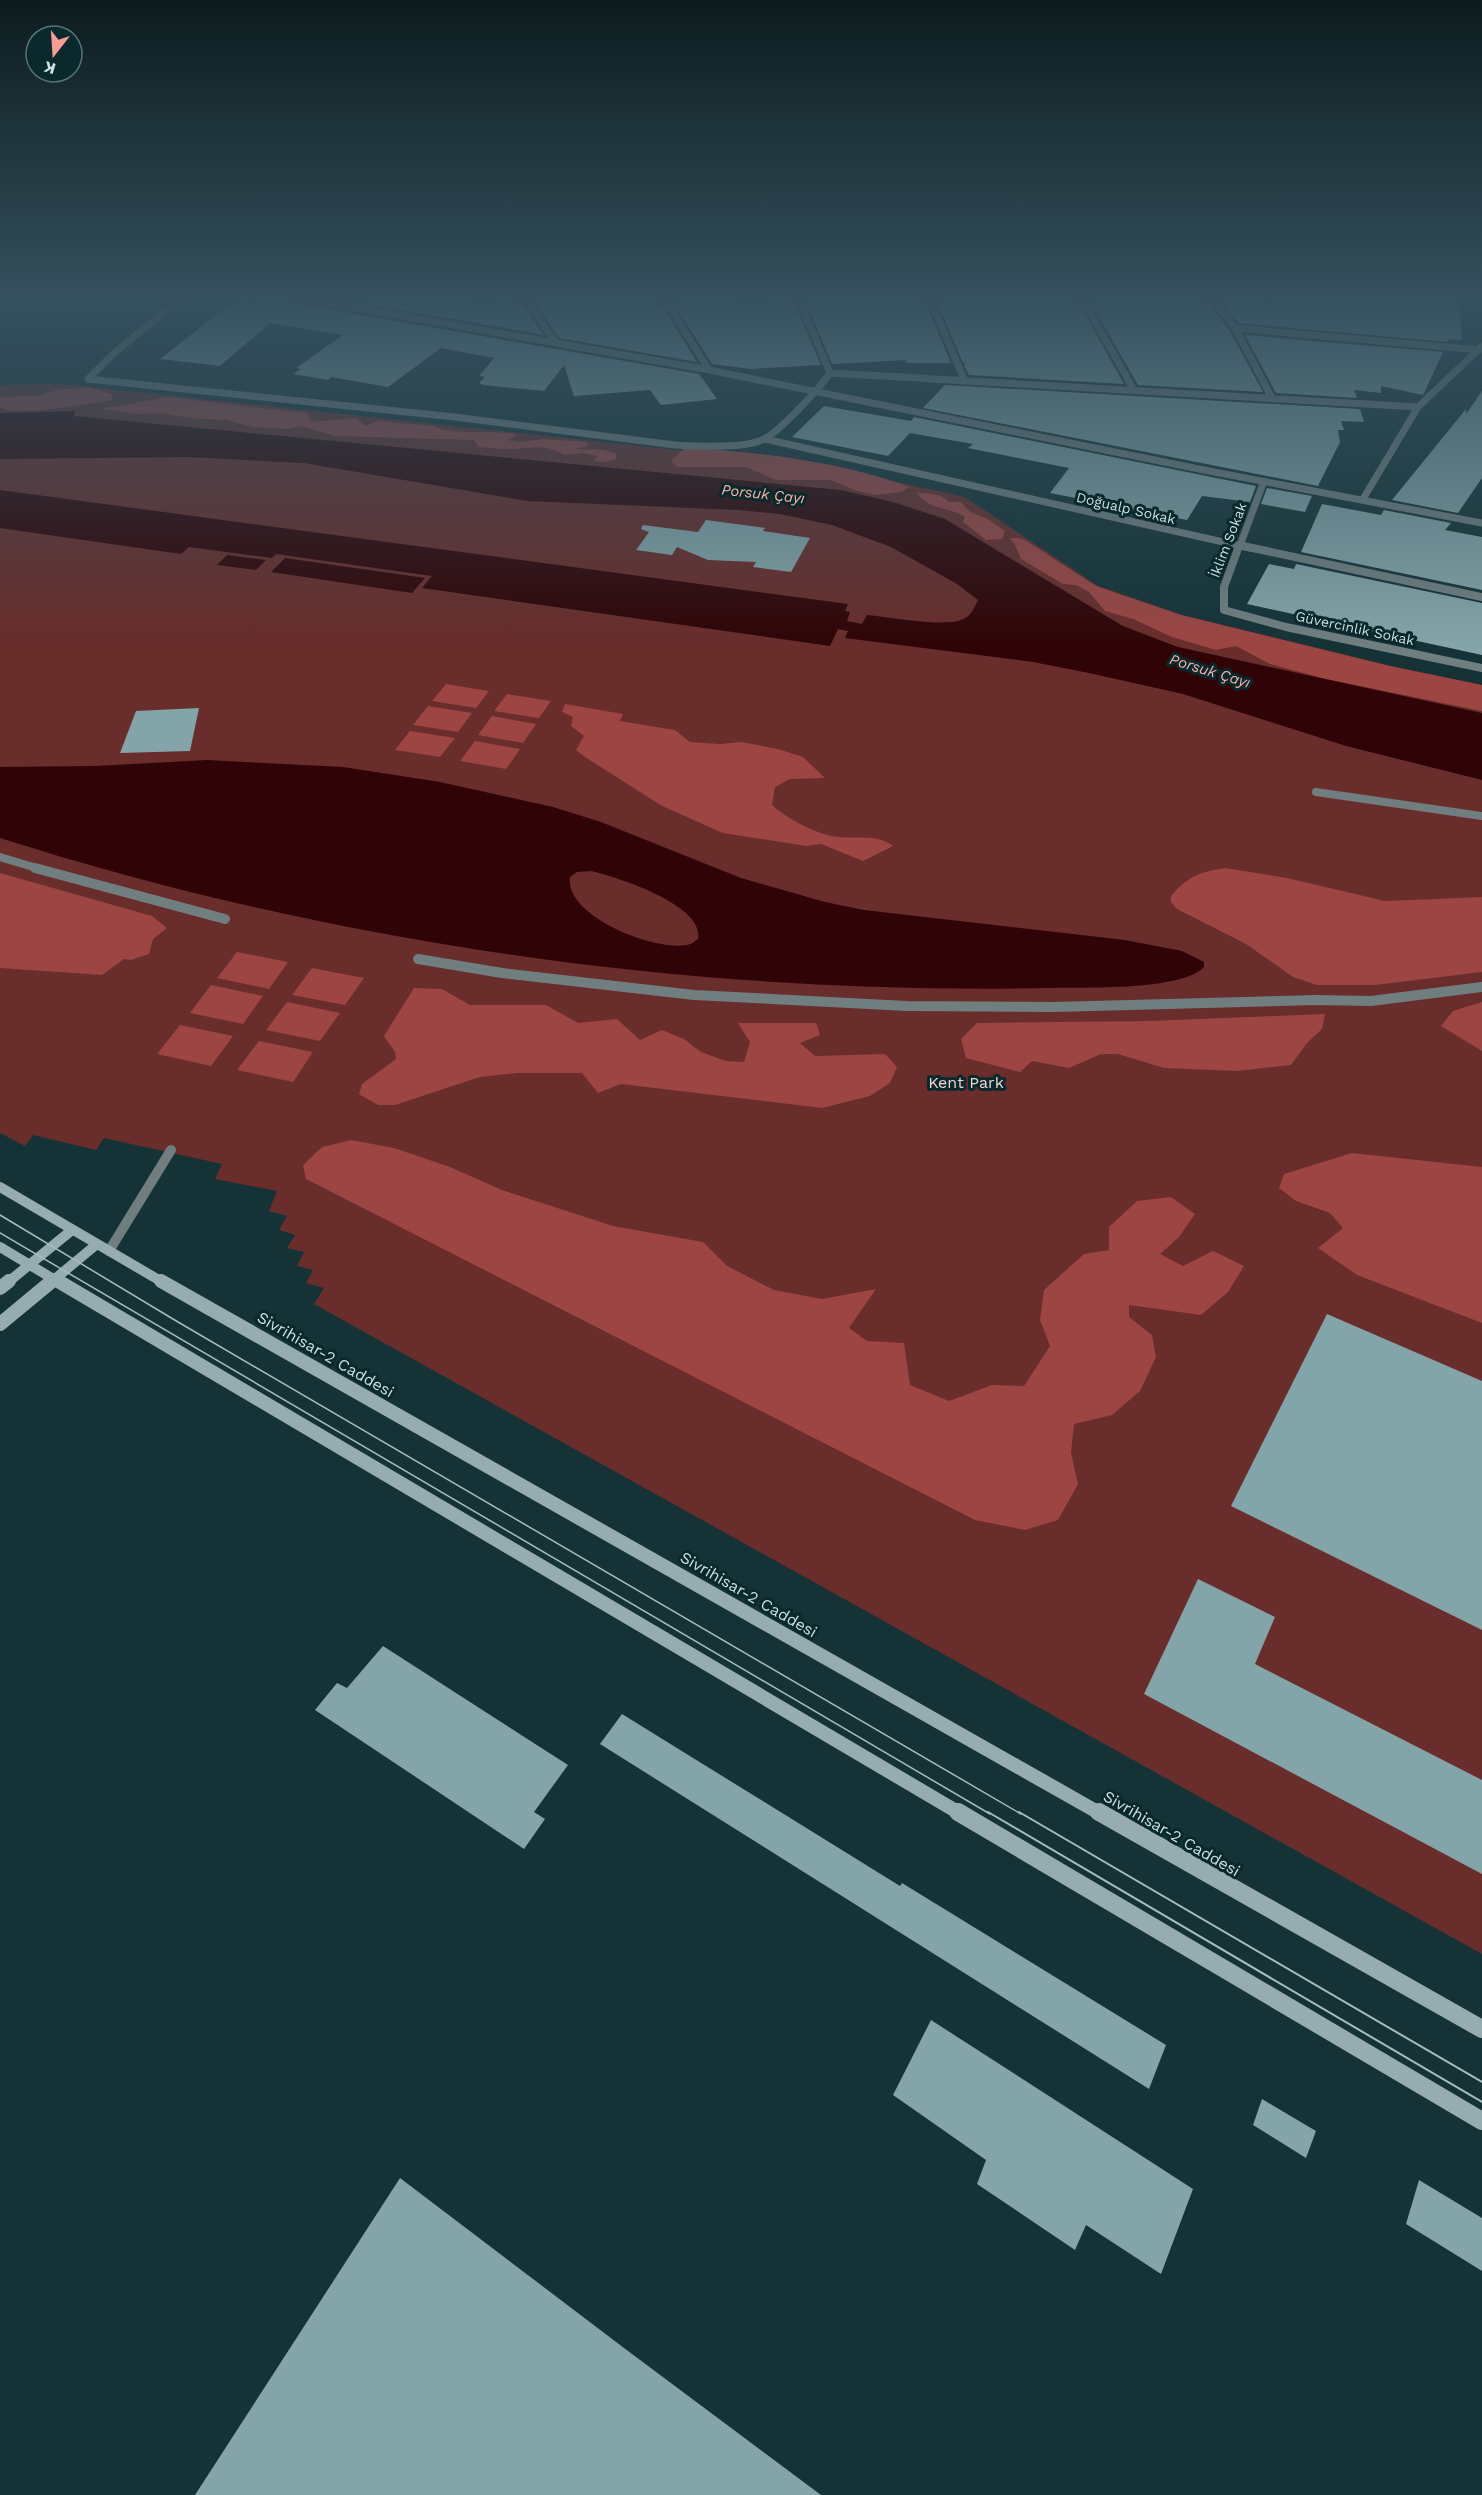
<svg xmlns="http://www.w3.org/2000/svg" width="1482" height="2495" viewBox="0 0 1482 2495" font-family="'Work Sans',sans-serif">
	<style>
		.green { fill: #692d2b }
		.forest { fill: #9d4543 }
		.water { fill: #300406; fill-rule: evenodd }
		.building { fill: #83a4a8 }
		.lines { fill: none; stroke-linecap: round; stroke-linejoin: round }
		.street-far2 { stroke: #707e80; stroke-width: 7 }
		.street-far1 { stroke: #707e80; stroke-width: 8 }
		.street { stroke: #707e80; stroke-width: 10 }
		.secondary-far2 { stroke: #96acaf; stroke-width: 10 }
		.secondary-far1 { stroke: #96acaf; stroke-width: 14 }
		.secondary { stroke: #96acaf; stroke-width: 18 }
		.tram-far1 { stroke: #a8bcbf; stroke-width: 1.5 }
		.tram { stroke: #a8bcbf; stroke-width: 2 }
		.labels { text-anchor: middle; stroke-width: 6; stroke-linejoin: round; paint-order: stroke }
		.far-street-label { font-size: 14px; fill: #cedfe1; stroke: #09292d }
		.far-water-label { font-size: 15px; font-style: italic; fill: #fbb0ab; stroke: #09292d }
		.park-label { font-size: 16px; fill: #efd4d2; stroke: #09292d }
		.street-label { font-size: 16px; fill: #cedfe1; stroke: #09292d }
	</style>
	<rect width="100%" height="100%" fill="#153337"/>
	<path class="green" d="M 64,384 L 724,455 L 902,483 L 965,497 L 1098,586 L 1183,615 L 1383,664 L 1482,685 L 1482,1954 L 314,1304 L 324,1288 L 306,1283 L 313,1270 L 297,1266 L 304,1252 L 287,1248 L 295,1235 L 279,1230 L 287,1216 L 269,1211 L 277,1191 L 215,1179 L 222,1164 L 104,1138 L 96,1150 L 33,1135 L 25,1146 L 0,1133 L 0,385 Z"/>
	<path class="forest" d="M 90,388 L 112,394 L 113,400 C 91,403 16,418 0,407 L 0,397 L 38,396 L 61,389 Z
		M 168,397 L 307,413 L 311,422 L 357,418 L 365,426 L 378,421 L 434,426 C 452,437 492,428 517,435 L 507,440 L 520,442 L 544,439 L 586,442 L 588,446 L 575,449 L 604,450 L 617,454 L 616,459 L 607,462 L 594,461 L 597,456 L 583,453 L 564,455 C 548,444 531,448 513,449 C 501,449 490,448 479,447 L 474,440 L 335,436 L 303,426 L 287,429 L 254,427 L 227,420 L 189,418 L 161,413 L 136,414 L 100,409 Z
		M 685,448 C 760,452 839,461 910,487 L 901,492 L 876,495 L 857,491 L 831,480 L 776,480 L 746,467 L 677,467 L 671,461 Z
		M 917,493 C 928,493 941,493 949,502 L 961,502 L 970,512 L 986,518 L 1005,531 L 1002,539 L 986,540 L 963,522 L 965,517 C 950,507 928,510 917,493 Z
		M 1009,538 L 1019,538 L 1025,540 L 1096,586 L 1181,615 L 1394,667 L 1482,685 L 1482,711 L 1326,679 L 1270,664 L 1236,646 L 1216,650 L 1172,637 L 1133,619 L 1105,611 L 1089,592 L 1076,585 L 1063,584 L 1021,559 L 1014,543 Z
		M 446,684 L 489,691 L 476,708 L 432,701 Z
		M 507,694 L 551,701 L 539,718 L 494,711 Z
		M 565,704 L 623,714 L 620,721 L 675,730 L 690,742 L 720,744 L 741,742 L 778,749 L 803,757 L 825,778 L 790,779 L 775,787 L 772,805 C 788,819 817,835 839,837 C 858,839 878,834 893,846 L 863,861 L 821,844 L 806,846 L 723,833 L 662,806 L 585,757 L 576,750 L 584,736 L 571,726 L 573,717 L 562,712 Z
		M 428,706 L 472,713 L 458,732 L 413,725 Z
		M 492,716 L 536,724 L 523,743 L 478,735 Z
		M 410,731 L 455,738 L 440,757 L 395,750 Z
		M 475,741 L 520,749 L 506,769 L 460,761 Z
		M 1225,868 L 1287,878 L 1385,901 L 1482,897 L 1482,972 L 1375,985 L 1317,985 L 1293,977 L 1246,944 L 1177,909 L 1171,902 L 1171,896 C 1188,876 1200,872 1225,868 Z
		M 0,873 L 152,916 L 167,928 L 153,939 L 149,954 L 131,960 L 124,959 L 102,975 L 0,968 Z
		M 237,952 L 288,962 L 269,989 L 217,978 Z
		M 312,968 L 364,978 L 345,1005 L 292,995 Z
		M 211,985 L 263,996 L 243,1024 L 190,1013 Z
		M 414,988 L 442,989 L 470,1005 L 546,1005 L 578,1023 L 617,1019 L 640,1040 L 662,1030 L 684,1039 L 701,1052 L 726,1061 L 744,1062 L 750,1042 L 738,1023 L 816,1023 L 820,1035 L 800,1043 L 815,1056 L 885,1054 L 897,1067 L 890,1083 L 870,1096 L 822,1108 L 621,1084 L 598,1093 L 582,1073 L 517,1073 L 480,1077 L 395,1105 L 378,1105 L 359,1094 L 362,1084 L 396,1059 L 395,1052 L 384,1036 Z
		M 287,1002 L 340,1013 L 320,1041 L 266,1030 Z
		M 1482,1002 L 1482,1051 L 1441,1026 L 1453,1011 Z
		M 1325,1014 L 1322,1029 L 1307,1043 L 1291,1065 L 1237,1071 L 1164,1068 L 1118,1054 L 1101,1054 L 1069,1068 L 1032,1061 L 1020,1072 L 966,1058 L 961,1039 L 977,1023 L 1150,1021 Z
		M 180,1025 L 233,1036 L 211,1066 L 157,1054 Z
		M 259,1041 L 313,1052 L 293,1082 L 237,1070 Z
		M 351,1140 L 394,1148 L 450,1167 L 502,1190 L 613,1226 L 703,1242 L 727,1266 L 774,1290 L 822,1299 L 876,1289 L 849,1328 L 867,1341 L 904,1343 L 910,1385 L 949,1401 L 992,1385 L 1024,1386 L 1050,1346 L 1040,1320 L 1044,1290 L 1084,1254 L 1109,1250 L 1109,1227 L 1137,1201 L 1171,1197 L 1195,1214 L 1179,1237 L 1160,1254 L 1183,1266 L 1213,1251 L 1244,1266 L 1228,1292 L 1201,1315 L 1129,1305 L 1129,1317 L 1152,1335 L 1156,1357 L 1140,1391 L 1112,1415 L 1074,1424 L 1071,1453 L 1078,1484 L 1058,1520 L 1025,1530 L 975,1520 L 306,1179 L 303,1165 L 322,1147 Z
		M 1352,1153 L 1482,1167 L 1482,1323 L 1357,1275 L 1318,1248 L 1343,1228 L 1330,1213 L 1296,1201 L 1279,1188 L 1284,1174 Z"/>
	<path class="water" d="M 75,411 L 74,416 L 841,490 L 893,502 L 945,519 L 1123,626 L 1178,647 L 1482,713 L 1482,780 L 1346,746 L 1183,694 L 1089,673 L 1033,662 L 845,638 L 848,631 L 838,629 L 830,646 L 422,588 L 432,576 L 276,554 L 272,558 L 189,547 L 181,554 L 0,528 L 0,490 L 848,604 L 845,611 L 850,612 L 847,621 L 862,624 L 867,615 C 889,617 942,627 961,620 C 971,617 974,608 978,600 L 957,584 L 891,547 L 832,525 L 780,514 L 738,510 L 527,501 L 304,463 L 188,457 L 0,459 L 0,413 Z
		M 227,555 L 266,560 L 256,570 L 217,565 Z
		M 285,558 L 425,578 L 412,593 L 271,572 Z
		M 207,760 L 343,767 L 440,782 L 553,807 L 601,822 L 741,878 L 825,902 L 864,910 L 1125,940 L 1182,951 L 1204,962 L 1204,967 C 1182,991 1083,987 1049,988 C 696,995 336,945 0,838 L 0,767 L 96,766 ZM 591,871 C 617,877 705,905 698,939 C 695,941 691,945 686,945 C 654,951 564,916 570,877 L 577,872 Z"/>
	<path class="building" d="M 239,297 L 288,297 L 293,303 L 699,374 L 717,399 L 661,405 L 650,390 L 574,396 L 564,365 L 544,391 L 483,385 L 479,383 L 485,377 L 479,376 L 494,358 L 441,348 L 388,387 L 331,377 L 328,380 L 293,374 L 301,369 L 296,368 L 343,335 L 270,323 L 220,366 L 160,359 Z
		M 326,297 L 468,297 L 496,300 L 496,297 L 518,297 L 544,335 Z
		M 531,297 L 657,297 L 697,362 L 559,338 Z
		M 670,297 L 739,297 L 739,299 L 792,297 L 821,365 L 751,369 L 712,364 Z
		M 804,297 L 923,297 L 951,363 L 907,363 L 906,360 L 832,364 Z
		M 935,297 L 1076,298 L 1124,384 L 969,375 L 964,365 L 966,363 L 963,363 Z
		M 1164,297 L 1204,297 L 1230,331 L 1263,392 L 1138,385 L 1088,298 Z
		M 1217,297 L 1459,297 L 1462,340 L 1449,339 L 1448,342 L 1238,323 Z
		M 1245,335 L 1443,352 L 1423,395 L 1381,386 L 1381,393 L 1354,390 L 1357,398 L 1276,393 Z
		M 945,385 L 1360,409 L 1364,422 L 1341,421 L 1344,430 L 1338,430 L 1340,442 L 1318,486 L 923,408 Z
		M 1482,391 L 1482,478 L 1458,513 L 1392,500 L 1466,409 L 1466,414 Z
		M 824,406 L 911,421 L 914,417 L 1256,486 L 1250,502 L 1202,496 L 1187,520 L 1050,493 L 1069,468 L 968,448 L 973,444 L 910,433 L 888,456 L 792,437 Z
		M 1267,488 L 1312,496 L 1305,512 L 1261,504 Z
		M 1322,504 L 1381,515 L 1384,510 L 1451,523 L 1445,530 L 1482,537 L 1482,590 L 1301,552 Z
		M 706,520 L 765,528 L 763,531 L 810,538 L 791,572 L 753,567 L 756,562 L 708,560 L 677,547 L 672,555 L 636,550 L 649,532 L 641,529 L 643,525 L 698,532 Z
		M 1269,564 L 1294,569 L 1296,564 L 1482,603 L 1482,655 L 1247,604 Z
		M 199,708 L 190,751 L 120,753 L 136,711 Z
		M 1327,1314 L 1482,1381 L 1482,1630 L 1231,1506 Z
		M 1198,1579 L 1275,1617 L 1255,1664 L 1482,1780 L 1482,1874 L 1144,1694 Z
		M 383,1646 L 568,1765 L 534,1812 L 545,1819 L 524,1849 L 315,1710 L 337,1683 L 347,1688 Z
		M 622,1714 L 900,1886 L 902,1883 L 1166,2045 L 1149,2089 L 600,1744 Z
		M 931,2020 L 1193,2189 L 1161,2274 L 1086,2225 L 1075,2250 L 977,2184 L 986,2160 L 893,2095 Z
		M 1262,2099 L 1316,2131 L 1306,2158 L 1253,2125 Z
		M 400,2178 L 624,2348 L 821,2495 L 195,2495 Z
		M 1419,2180 L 1482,2218 L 1482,2271 L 1406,2224 Z"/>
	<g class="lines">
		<path class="street-far2" d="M 294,297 L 709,370 L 1209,471 L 1482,523
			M 524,297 L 556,343
			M 663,297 L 709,370
			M 929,297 L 964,379
			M 1081,297 L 1134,390
			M 1210,297 L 1235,328 L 1272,398
			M 1235,328 L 1479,350
			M 830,373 L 1418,407
			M 88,379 L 455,417 L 675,445 C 697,446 745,449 764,439 C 780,431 819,389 830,373 L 798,297
			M 88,379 L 113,354 L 182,297
			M 765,439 L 1250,548
			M 1363,499 L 1418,407 L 1481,347
			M 1239,548 L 1264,481"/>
		<path class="street-far1" d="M 1239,546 L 1224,587 L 1224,610 L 1286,627 L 1482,668
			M 1243,546 L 1482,597
			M 1316,792 L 1482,816
			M 0,857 L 40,869"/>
		<path class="street" d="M 35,868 L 225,919
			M 418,959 L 502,973 L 694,995 L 907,1006 L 1054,1007 L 1316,1000 L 1371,1001 L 1482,987
			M 109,1251 L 171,1150"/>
		<path class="secondary-far2" d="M 0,1187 L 164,1283
			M 0,1247 L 60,1283
			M 7,1283 L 72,1230
			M 50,1283 L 97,1244"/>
		<path class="secondary-far1" d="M 58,1281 L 961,1814
			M 161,1281 L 1101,1814
			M 0,1288 L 9,1281
			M 0,1324 L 52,1281"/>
		<path class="secondary" d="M 958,1812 L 1482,2121
			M 1099,1812 L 1482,2029"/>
		<path class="tram-far1" d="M 0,1215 L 178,1322 L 1021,1814
			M 0,1233 L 990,1814"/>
		<path class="tram" d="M 988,1812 L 1482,2102
			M 1019,1812 L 1482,2082"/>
	</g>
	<linearGradient id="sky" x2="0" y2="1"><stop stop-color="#0c1c1e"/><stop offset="0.46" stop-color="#35505e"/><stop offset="1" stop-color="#35505e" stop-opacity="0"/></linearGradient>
	<rect width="1482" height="646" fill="url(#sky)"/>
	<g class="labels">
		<g class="far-street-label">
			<text transform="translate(1126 508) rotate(13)" y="5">Doğualp Sokak</text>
			<text transform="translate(1228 540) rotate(-69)" y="5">İklim Sokak</text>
			<text transform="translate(1355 628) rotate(12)" y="5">Güvercinlik Sokak</text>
		</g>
		<g class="far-water-label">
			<text transform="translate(763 494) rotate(6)" y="5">Porsuk Çayı</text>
			<text transform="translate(1210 671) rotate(17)" y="5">Porsuk Çayı</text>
		</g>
		<g class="park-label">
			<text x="966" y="1088">Kent Park</text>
		</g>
		<g class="street-label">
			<text transform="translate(326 1354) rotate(30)" y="6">Sivrihisar-2 Caddesi</text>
			<text transform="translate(749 1594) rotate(30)" y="6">Sivrihisar-2 Caddesi</text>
			<text transform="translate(1172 1833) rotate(30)" y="6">Sivrihisar-2 Caddesi</text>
		</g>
	</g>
	<g transform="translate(54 54) rotate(197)"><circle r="28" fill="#09292d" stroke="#587275" stroke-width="1.5"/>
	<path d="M0-4.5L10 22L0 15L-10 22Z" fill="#f59c96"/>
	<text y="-9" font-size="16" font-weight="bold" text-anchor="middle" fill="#cedfe1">K</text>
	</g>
</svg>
